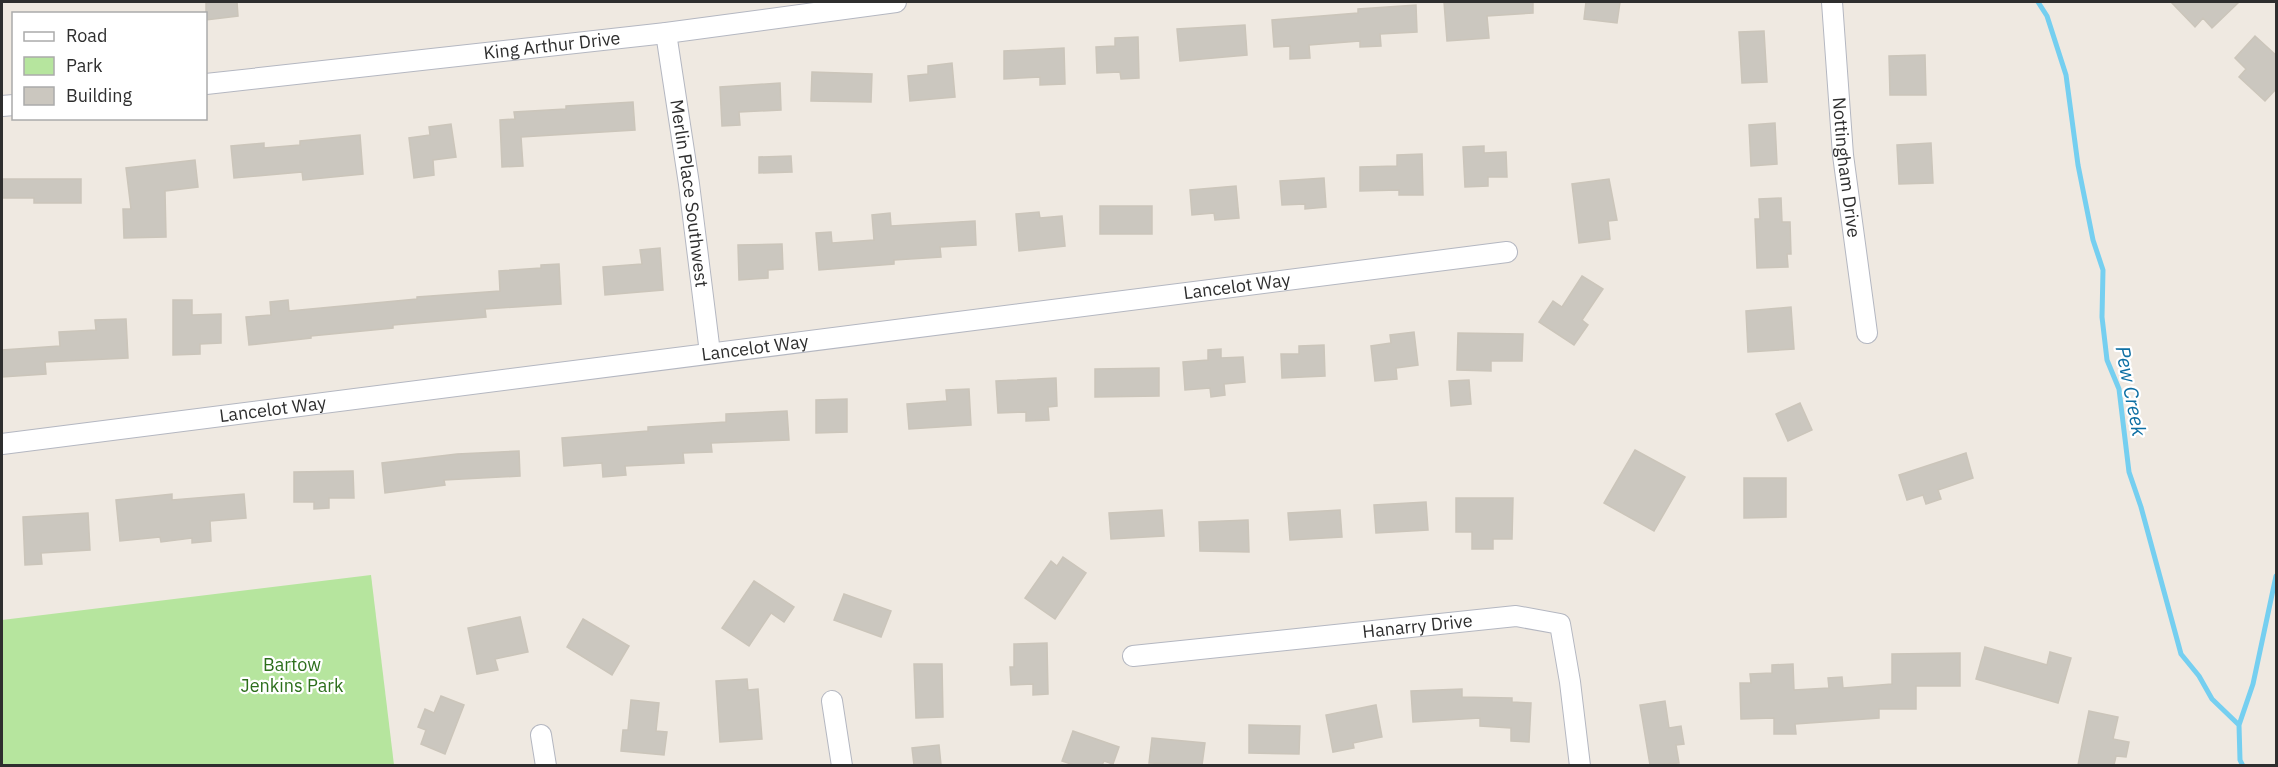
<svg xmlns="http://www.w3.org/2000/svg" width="2278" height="767" viewBox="0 0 2278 767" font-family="'IBM Plex Sans',sans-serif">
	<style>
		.green { fill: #b6e59e }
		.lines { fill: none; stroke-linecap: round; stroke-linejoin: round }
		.stream { stroke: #75cff0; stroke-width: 5 }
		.building { fill: #cbc7bf; stroke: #cbc5ba; stroke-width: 1.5 }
		.minor-casing { stroke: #b4b7c1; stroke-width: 22 }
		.minor { stroke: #fff; stroke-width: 20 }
		.labels { text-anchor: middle; stroke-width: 4.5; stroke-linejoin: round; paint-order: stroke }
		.street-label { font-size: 18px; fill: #2e2e2e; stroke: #fff }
		.park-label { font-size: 18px; fill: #2c6e1b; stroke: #fff }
		.water-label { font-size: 20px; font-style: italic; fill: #0d6fa3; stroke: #fff }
	</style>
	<rect width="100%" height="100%" fill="#efe9e1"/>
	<path class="green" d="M 371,575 L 394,765 L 2,765 L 2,620 Z"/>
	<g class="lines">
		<path class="stream" d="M 2038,2 L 2047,16 L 2066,75 L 2078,165 L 2093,240 L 2103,270 L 2102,317 L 2107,360 L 2119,389 L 2129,472 L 2141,507 L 2181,654 L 2199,676 L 2212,699 L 2239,725
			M 2243,766 L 2240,760 L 2239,725 L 2253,684 L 2276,576"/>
	</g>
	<path class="building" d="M 206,2 L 237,2 L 238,16 L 206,20 Z
		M 1444,2 L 1533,2 L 1533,13 L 1487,16 L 1489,38 L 1447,41 Z
		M 1586,2 L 1620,2 L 1617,23 L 1584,19 Z
		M 2171,2 L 2239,2 L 2212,28 L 2203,18 L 2195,27 Z
		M 1416,5 L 1417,32 L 1380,34 L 1381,46 L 1360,47 L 1360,41 L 1309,45 L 1310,58 L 1290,59 L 1290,46 L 1274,47 L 1272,20 L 1358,13 L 1358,9 Z
		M 1245,25 L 1247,55 L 1180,61 L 1177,29 Z
		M 1764,31 L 1767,82 L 1742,83 L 1739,32 Z
		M 2255,36 L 2277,56 L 2277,88 L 2265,101 L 2239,77 L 2246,69 L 2235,58 Z
		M 1138,37 L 1139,78 L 1121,79 L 1120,72 L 1097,73 L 1096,47 L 1115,46 L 1115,38 Z
		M 1064,48 L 1065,84 L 1040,85 L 1040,77 L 1004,79 L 1004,51 Z
		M 1925,55 L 1926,95 L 1890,95 L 1889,56 Z
		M 952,63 L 955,97 L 910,101 L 908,76 L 928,74 L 928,66 Z
		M 812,72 L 872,74 L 871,102 L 811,101 Z
		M 780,83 L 781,110 L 739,112 L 740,125 L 722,126 L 720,87 Z
		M 633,102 L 635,130 L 521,137 L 523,166 L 502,167 L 500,120 L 515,119 L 514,112 L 566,109 L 566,106 Z
		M 1775,123 L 1777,164 L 1751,166 L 1749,125 Z
		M 451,124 L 456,157 L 433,160 L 434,175 L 414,178 L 409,138 L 430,135 L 429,127 Z
		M 360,135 L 363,174 L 303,180 L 302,172 L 234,178 L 231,146 L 264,143 L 264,148 L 300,145 L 300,141 Z
		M 1931,143 L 1933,183 L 1899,184 L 1897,145 Z
		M 1484,146 L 1484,153 L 1506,152 L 1507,177 L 1488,177 L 1488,186 L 1465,187 L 1463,147 Z
		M 1422,154 L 1423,195 L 1399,195 L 1399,190 L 1360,191 L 1360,167 L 1397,166 L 1397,155 Z
		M 791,156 L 792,172 L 759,173 L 759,157 Z
		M 195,160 L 198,187 L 165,191 L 166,237 L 124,238 L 123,209 L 131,209 L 126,168 Z
		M 1324,178 L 1326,207 L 1305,209 L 1305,204 L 1282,205 L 1280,181 Z
		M 2,179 L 81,179 L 81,203 L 34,203 L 34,198 L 2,198 Z
		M 1609,179 L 1617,220 L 1608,221 L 1610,239 L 1579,243 L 1572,184 Z
		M 1236,186 L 1239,218 L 1215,220 L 1214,213 L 1192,215 L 1190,190 Z
		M 1781,198 L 1782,222 L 1790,222 L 1791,254 L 1787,254 L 1788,267 L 1757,268 L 1755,219 L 1760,219 L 1759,199 Z
		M 1100,206 L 1152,206 L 1152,234 L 1100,234 Z
		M 1039,212 L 1040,218 L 1062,216 L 1065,246 L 1019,251 L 1016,214 Z
		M 890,213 L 891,226 L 975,221 L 976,245 L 940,247 L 941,257 L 894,260 L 894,264 L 819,270 L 816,233 L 831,232 L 832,243 L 874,240 L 872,215 Z
		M 782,244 L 783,269 L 768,270 L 768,278 L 739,280 L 738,245 Z
		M 660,248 L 663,290 L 605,295 L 603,267 L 642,264 L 640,250 Z
		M 559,264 L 561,304 L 485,309 L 486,317 L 393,325 L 393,328 L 311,336 L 311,338 L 249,345 L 246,317 L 271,315 L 270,302 L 288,300 L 289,311 L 417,299 L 417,297 L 500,291 L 499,271 L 541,268 L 541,265 Z
		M 1582,276 L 1603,289 L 1582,320 L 1588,325 L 1574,345 L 1539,322 L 1553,301 L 1562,307 Z
		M 173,300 L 192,300 L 192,315 L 221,314 L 221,343 L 200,344 L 200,354 L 173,355 Z
		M 1791,307 L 1794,349 L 1748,352 L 1746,311 Z
		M 126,319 L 128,358 L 45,362 L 46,374 L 2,377 L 2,350 L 60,346 L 59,332 L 96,330 L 95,320 Z
		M 1414,332 L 1418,365 L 1396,368 L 1397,379 L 1375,381 L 1371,346 L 1391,343 L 1390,335 Z
		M 1458,333 L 1523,334 L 1522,361 L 1491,361 L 1491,371 L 1457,370 Z
		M 1324,345 L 1325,376 L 1282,378 L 1281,354 L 1299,354 L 1299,346 Z
		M 1221,349 L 1221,358 L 1243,357 L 1245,382 L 1224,384 L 1225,395 L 1211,397 L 1210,388 L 1185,390 L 1183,362 L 1208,360 L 1208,350 Z
		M 1159,368 L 1159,396 L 1095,397 L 1095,369 Z
		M 1056,378 L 1057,406 L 1048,407 L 1049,420 L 1026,421 L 1026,412 L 998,413 L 996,381 Z
		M 1469,380 L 1471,404 L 1451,406 L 1449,381 Z
		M 969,389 L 971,425 L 909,429 L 907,404 L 947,401 L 946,390 Z
		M 847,399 L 847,432 L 816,433 L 816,400 Z
		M 1800,403 L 1812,430 L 1788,441 L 1776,414 Z
		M 787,411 L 789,440 L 711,443 L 712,452 L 683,453 L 684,463 L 625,466 L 626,475 L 603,477 L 602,463 L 564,466 L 562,438 L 648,431 L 648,427 L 726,422 L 726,414 Z
		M 1635,450 L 1685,477 L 1654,531 L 1604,503 Z
		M 519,451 L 520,476 L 444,480 L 445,485 L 385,493 L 382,463 L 457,454 Z
		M 1966,453 L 1973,478 L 1938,490 L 1941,499 L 1926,504 L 1923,495 L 1907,500 L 1899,475 Z
		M 353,471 L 354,498 L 329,498 L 329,508 L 314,509 L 314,502 L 294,502 L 294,472 Z
		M 1744,478 L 1786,478 L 1786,517 L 1744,518 Z
		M 172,494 L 172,500 L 244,494 L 246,518 L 210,521 L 211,541 L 192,543 L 192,538 L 161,542 L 160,537 L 120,541 L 116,500 Z
		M 1456,498 L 1513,498 L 1512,539 L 1493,539 L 1493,549 L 1472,549 L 1472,532 L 1456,532 Z
		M 1426,502 L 1428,530 L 1376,533 L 1374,505 Z
		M 1162,510 L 1164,536 L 1111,539 L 1109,513 Z
		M 1340,510 L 1342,537 L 1290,540 L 1288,513 Z
		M 88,513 L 90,550 L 41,553 L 42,564 L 25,565 L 23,517 Z
		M 1248,520 L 1249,552 L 1200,551 L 1199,522 Z
		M 1063,557 L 1086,573 L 1055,619 L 1025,598 L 1051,561 L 1057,566 Z
		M 754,581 L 794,607 L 784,622 L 771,613 L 749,646 L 722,628 Z
		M 844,594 L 891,611 L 881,637 L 834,620 Z
		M 520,617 L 528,652 L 495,659 L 498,670 L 477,674 L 468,628 Z
		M 583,619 L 629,646 L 612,675 L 567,647 Z
		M 1047,643 L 1048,694 L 1033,695 L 1033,684 L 1011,685 L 1010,667 L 1014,667 L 1014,644 Z
		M 1985,647 L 2047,665 L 2050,652 L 2071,658 L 2058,703 L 1976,679 Z
		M 1960,653 L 1960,686 L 1916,686 L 1916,709 L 1879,709 L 1879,718 L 1795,724 L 1796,734 L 1774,734 L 1774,718 L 1741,719 L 1740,683 L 1751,683 L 1750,674 L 1772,673 L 1772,665 L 1793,664 L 1794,690 L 1829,688 L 1828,678 L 1842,677 L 1843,688 L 1892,684 L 1892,654 Z
		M 914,664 L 942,664 L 943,717 L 916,718 Z
		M 747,679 L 748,690 L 758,689 L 762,739 L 720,742 L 716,681 Z
		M 1462,689 L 1462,697 L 1512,698 L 1512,702 L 1531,703 L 1529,742 L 1511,741 L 1511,728 L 1480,726 L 1480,718 L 1413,722 L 1411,691 Z
		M 441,696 L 464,705 L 445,754 L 421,744 L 426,730 L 418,727 L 425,709 L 434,713 Z
		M 631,700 L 659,703 L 656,731 L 667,732 L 664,755 L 621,751 L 623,730 L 628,730 Z
		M 1665,701 L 1669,728 L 1681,726 L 1684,744 L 1676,745 L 1679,763 L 1650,765 L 1640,705 Z
		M 1376,705 L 1382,737 L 1353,743 L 1354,748 L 1333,752 L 1326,715 Z
		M 2089,711 L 2118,717 L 2113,739 L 2129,742 L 2126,757 L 2116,756 L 2114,765 L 2078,765 Z
		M 1249,725 L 1300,726 L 1299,754 L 1249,753 Z
		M 1073,731 L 1119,747 L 1113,764 L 1104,761 L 1102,765 L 1074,765 L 1062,761 Z
		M 1152,738 L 1205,743 L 1202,765 L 1149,763 Z
		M 939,745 L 941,765 L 914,765 L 912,748 Z"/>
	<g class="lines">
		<defs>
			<g id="minor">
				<path id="s1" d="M 1832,2 L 1843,155 L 1867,333"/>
				<path id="s2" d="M 666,33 L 689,184 L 710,353"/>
				<path id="s3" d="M 206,84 L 666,33 L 896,2"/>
				<path d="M 2,106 L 14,105"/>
				<path id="s4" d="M 2,444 L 1507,252"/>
				<path id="s5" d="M 1133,656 L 1516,616 L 1560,624 L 1570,682 L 1580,766"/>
				<path d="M 832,701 L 842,766"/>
				<path d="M 541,735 L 546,766"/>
			</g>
		</defs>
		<use href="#minor" class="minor-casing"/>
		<use href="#minor" class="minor"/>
	</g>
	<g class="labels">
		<g class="street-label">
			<text dy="6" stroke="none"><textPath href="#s3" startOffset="348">King Arthur Drive</textPath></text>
			<text dy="6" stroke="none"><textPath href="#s1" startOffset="166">Nottingham Drive</textPath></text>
			<text dy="6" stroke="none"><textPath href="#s2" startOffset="162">Merlin Place Southwest</textPath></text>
			<text dy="6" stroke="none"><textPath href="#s4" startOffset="1245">Lancelot Way</textPath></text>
			<text dy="6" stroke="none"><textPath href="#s4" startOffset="759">Lancelot Way</textPath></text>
			<text dy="6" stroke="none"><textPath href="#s4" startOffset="273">Lancelot Way</textPath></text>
			<text dy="6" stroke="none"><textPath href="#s5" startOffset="286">Hanarry Drive</textPath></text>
		</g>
		<g class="park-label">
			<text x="292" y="671">Bartow<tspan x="292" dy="21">Jenkins Park</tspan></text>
		</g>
		<g class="water-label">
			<text transform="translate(2131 391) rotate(79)" y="7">Pew Creek</text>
		</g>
	</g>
	<rect width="2278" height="767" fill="none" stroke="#2e2e2e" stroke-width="6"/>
	<rect x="12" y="12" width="195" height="108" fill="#ffffff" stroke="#ababab" stroke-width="1.5"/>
	<rect x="24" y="32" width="30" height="9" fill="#ffffff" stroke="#ababab" stroke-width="1.5"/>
	<text x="66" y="42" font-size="18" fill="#2e2e2e">Road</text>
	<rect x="24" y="57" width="30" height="18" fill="#b6e59e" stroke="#ababab" stroke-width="1.5"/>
	<text x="66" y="72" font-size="18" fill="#2e2e2e">Park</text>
	<rect x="24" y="87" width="30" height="18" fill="#cbc7bf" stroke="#ababab" stroke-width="1.5"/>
	<text x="66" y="102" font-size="18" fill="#2e2e2e">Building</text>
</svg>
